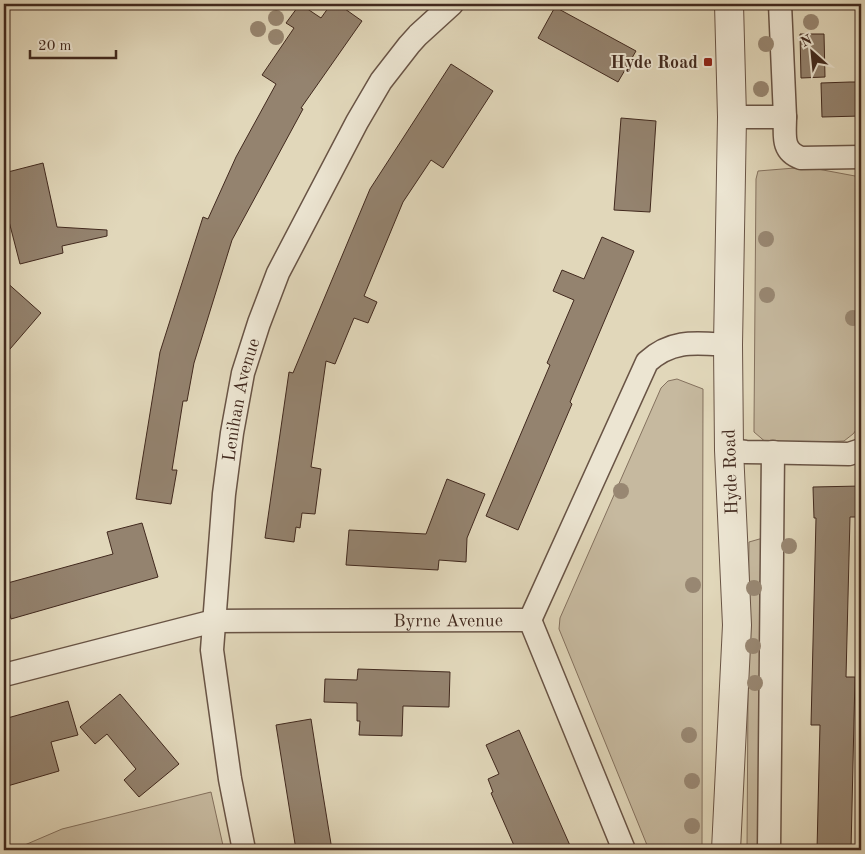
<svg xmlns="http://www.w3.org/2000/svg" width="865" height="854" viewBox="0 0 865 854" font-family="'Old Standard TT',serif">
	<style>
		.green { fill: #c6b99f; stroke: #84715e }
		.building { fill: #94836f; stroke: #41291e }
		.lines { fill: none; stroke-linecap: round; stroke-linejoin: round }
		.minor-casing { stroke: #695445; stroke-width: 25 }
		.tertiary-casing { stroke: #695445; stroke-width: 30 }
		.minor { stroke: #ece5d2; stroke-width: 22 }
		.tertiary { stroke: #ece5d2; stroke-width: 28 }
		.tree { fill: #988772 }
		.poi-dot { fill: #8f2418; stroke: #ece5d2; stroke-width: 2 }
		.labels { text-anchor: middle; stroke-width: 4; stroke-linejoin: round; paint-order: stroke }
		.poi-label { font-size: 18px; font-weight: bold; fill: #41291e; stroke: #ece5d2; text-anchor: end }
		.street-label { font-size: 18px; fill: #41291e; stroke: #ece5d2 }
	</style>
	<rect width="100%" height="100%" fill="#e1d7ba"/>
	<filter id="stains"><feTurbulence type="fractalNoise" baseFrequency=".004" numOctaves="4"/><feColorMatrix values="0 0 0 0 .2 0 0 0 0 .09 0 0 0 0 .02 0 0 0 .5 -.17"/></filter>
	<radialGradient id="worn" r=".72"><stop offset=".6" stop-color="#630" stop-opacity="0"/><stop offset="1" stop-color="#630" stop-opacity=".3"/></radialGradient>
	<path class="green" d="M 807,167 L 855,176 L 859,180 L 861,186 L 861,424 L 853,434 L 844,441 L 768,444 L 754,432 L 754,424 L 756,179 L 758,171 Z
		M 677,379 L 703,389 L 702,850 L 649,850 L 559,629 L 560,618 L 661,388 L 668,381 Z
		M 763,538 L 762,850 L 747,850 L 749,542 Z
		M 211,792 L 224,850 L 13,850 L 62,829 Z"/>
	<path class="building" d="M 300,4 L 321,18 L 331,4 L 338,4 L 362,21 L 301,108 L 303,109 L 232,240 L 194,363 L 187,401 L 183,401 L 172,470 L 177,470 L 171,504 L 136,499 L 160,352 L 203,217 L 208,219 L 236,157 L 276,84 L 262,75 L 294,28 L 286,23 Z
		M 555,7 L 636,51 L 618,82 L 538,38 Z
		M 800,34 L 824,34 L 825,77 L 801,78 Z
		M 451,64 L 493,91 L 443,168 L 431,160 L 403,202 L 364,296 L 377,302 L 368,323 L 354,318 L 335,364 L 326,361 L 311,467 L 321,469 L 315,514 L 302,513 L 300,528 L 296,527 L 294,542 L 265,538 L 289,372 L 293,373 L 370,189 Z
		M 850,82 L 861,82 L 861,116 L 822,117 L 821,83 Z
		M 621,118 L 656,121 L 650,212 L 614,210 Z
		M 43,163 L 57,227 L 107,230 L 107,236 L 62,246 L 63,253 L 20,264 L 4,202 L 4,173 Z
		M 602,237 L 634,251 L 570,402 L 572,404 L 518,530 L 486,516 L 550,365 L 547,363 L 574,300 L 553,291 L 562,270 L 584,279 Z
		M 4,280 L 41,313 L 4,356 Z
		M 447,479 L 485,494 L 467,538 L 466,562 L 439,560 L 438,570 L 346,565 L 349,530 L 426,534 Z
		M 861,486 L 861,517 L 850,517 L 846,677 L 855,677 L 851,850 L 817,850 L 820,725 L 811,725 L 816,518 L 814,518 L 813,487 Z
		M 142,523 L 158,577 L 11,619 L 4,591 L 4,584 L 113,554 L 107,532 Z
		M 358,669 L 450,672 L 449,707 L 403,706 L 402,736 L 359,735 L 360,721 L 357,721 L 357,703 L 324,702 L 325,679 L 357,680 Z
		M 120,694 L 179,764 L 139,797 L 124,780 L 136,769 L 122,752 L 107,734 L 95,744 L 80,727 Z
		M 68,701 L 78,735 L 51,742 L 59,771 L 4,787 L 4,719 Z
		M 311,719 L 318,764 L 332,850 L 296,850 L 276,725 Z
		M 519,730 L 537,771 L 572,850 L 516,850 L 491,793 L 493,792 L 488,779 L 499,774 L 486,745 Z"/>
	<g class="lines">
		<defs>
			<g id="minor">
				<path d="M 780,4 L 785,117"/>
				<path d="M 732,117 L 785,117 C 785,135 781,151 801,158 L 861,157"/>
				<path d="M 729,450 L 746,452 L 849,454 L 861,450"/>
				<path d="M 530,620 L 624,850"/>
				<path id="s1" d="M 4,675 L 214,621 L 530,620 L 647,362 C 672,339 696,343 728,345"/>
				<path id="s2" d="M 244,850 L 230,779 L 212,650 L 224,494 L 232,433 L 243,373 L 259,323 L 278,273 L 357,122 L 381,81 L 409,45 L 418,35 L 452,4"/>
				<path d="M 769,850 L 773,452"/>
			</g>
			<path id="tertiary" d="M 726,850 L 737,625 L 729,450 L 728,345 L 732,117 L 729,4"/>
		</defs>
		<use href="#minor" class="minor-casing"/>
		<use href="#tertiary" class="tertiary-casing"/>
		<use href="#minor" class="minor"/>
		<use href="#tertiary" class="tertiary"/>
	</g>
	<g class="tree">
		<circle cx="276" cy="18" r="8"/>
		<circle cx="811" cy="22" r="8"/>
		<circle cx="258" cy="29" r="8"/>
		<circle cx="276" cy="37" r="8"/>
		<circle cx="766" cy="44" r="8"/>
		<circle cx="761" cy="89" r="8"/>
		<circle cx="766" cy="239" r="8"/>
		<circle cx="767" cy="295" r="8"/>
		<circle cx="853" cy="318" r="8"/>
		<circle cx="621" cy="491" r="8"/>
		<circle cx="789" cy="546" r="8"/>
		<circle cx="693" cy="585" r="8"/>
		<circle cx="754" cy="588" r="8"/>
		<circle cx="753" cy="646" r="8"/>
		<circle cx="755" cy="683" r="8"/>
		<circle cx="689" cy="735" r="8"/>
		<circle cx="692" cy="781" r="8"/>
		<circle cx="692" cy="826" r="8"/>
	</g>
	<rect class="poi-dot" x="703" y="57" width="10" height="10" rx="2.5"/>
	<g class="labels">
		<g class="poi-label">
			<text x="698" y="68">Hyde Road</text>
		</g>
		<g class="street-label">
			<text dy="6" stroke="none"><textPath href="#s2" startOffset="455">Lenihan Avenue</textPath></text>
			<text transform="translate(730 472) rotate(-92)" y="6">Hyde Road</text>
			<text dy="6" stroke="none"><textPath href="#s1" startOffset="451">Byrne Avenue</textPath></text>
		</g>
	</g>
	<rect width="865" height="854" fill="none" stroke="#e1d7ba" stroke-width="20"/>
	<rect x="5" y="5" width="855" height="844" fill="none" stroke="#41291e" stroke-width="2.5"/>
	<rect x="10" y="10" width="845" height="834" fill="none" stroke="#41291e"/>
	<g transform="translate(812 52) rotate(333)" stroke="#ece5d2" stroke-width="4" paint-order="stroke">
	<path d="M0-4L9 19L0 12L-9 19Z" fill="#41291e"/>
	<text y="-8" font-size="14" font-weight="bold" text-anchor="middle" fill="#41291e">N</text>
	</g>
	<path d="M30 50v8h86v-8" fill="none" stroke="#41291e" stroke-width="2.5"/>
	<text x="38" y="50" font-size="15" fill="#41291e" stroke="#ece5d2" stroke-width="4" paint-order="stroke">20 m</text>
	<rect width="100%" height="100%" filter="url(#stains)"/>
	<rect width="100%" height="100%" fill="url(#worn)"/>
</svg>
